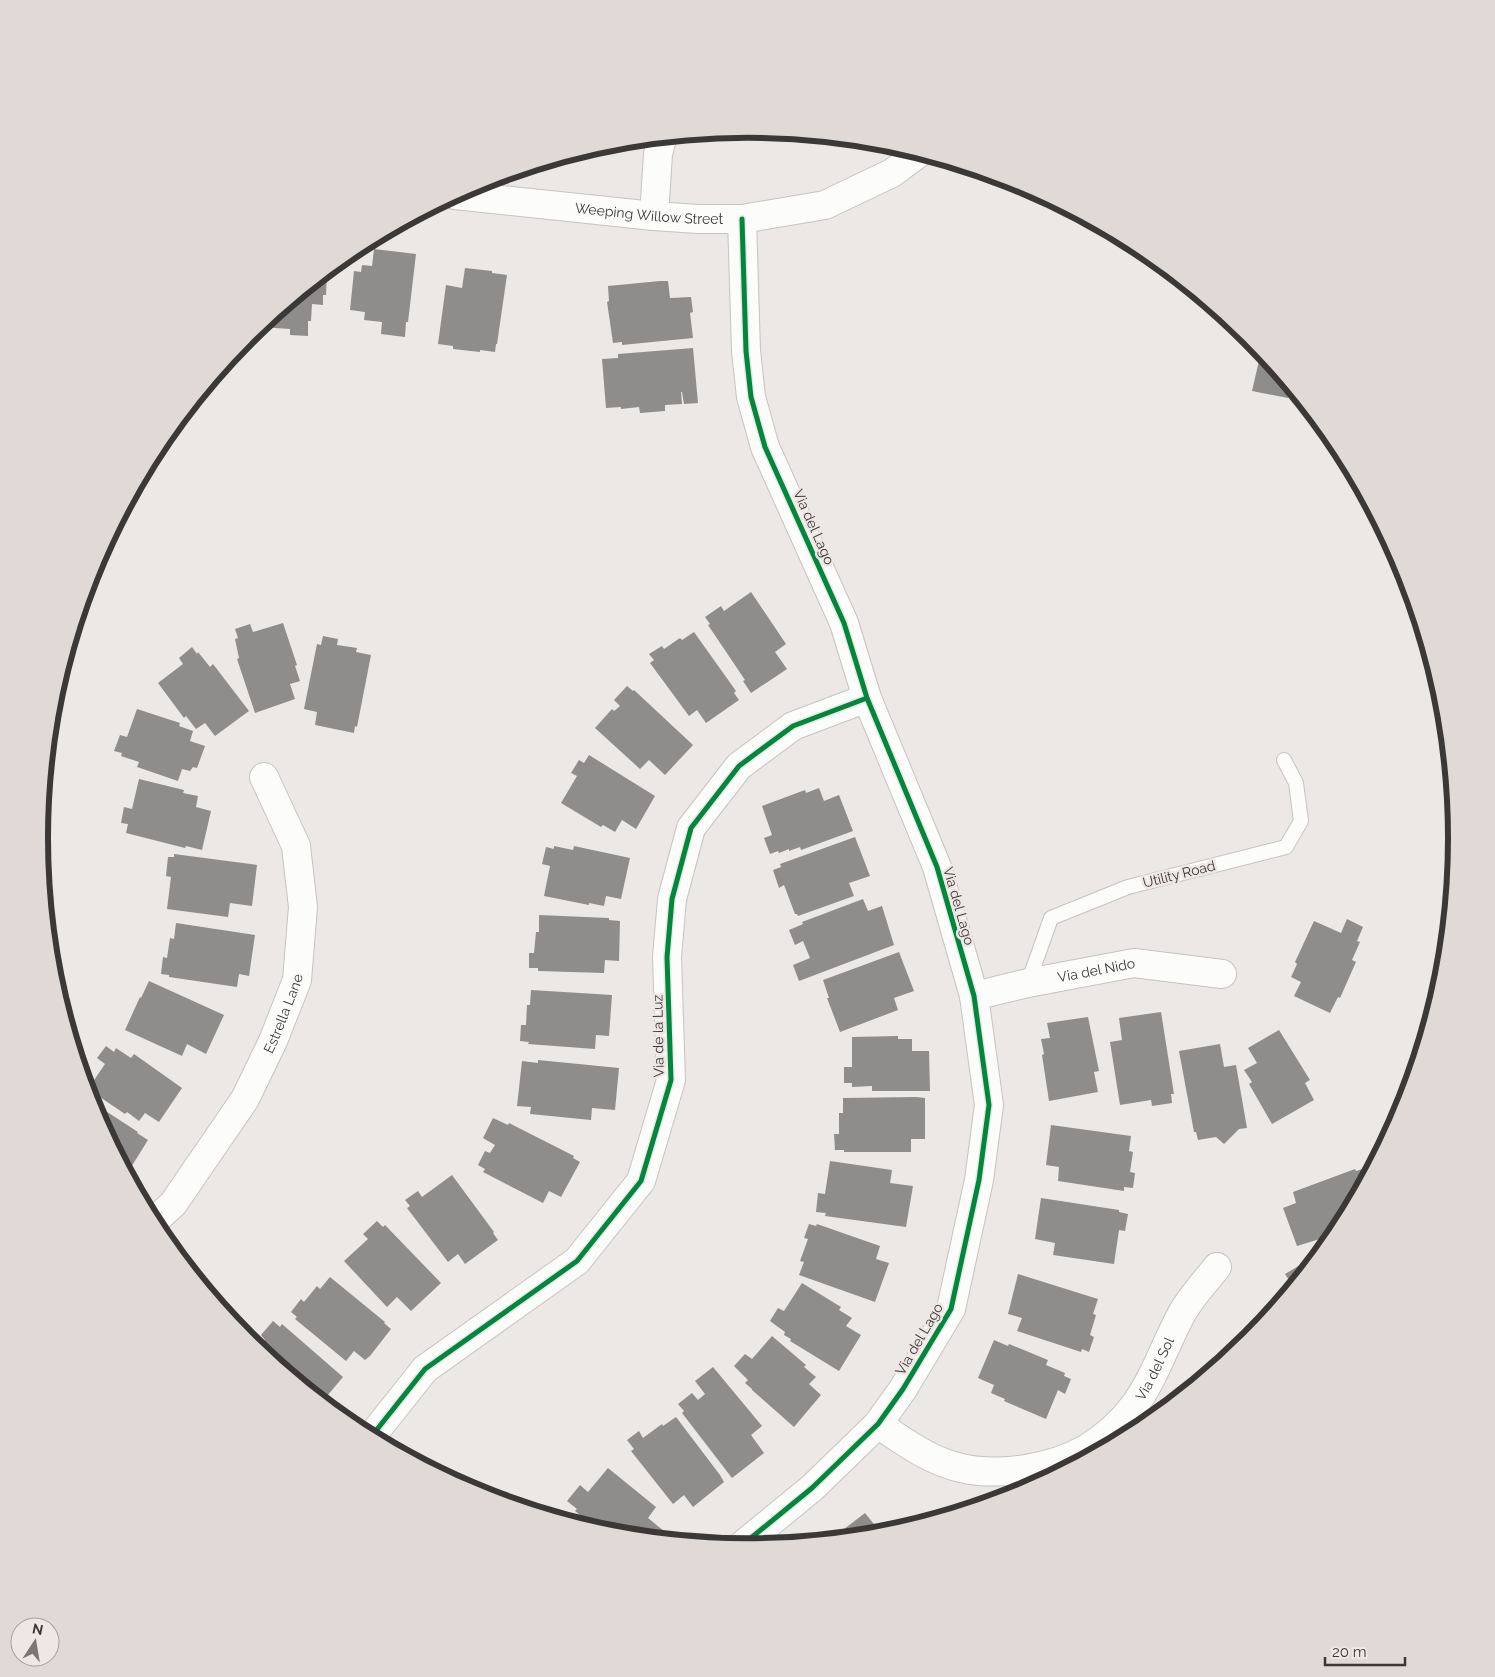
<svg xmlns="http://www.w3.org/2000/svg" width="1495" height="1677" viewBox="0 0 1495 1677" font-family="Raleway,sans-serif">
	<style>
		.building { fill: #8f8d8b }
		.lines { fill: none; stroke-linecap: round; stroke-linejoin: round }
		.service-casing { stroke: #c6c3c2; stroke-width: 16 }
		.minor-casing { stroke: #c6c3c2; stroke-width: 30 }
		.service { stroke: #fcfcfb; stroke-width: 14 }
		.minor { stroke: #fcfcfb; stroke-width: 28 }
		.cycleway-casing { stroke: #eee7e3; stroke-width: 8 }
		.cycleway { stroke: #00873e; stroke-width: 5 }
		.labels { text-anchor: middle; stroke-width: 5; stroke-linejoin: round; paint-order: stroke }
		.street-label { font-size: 14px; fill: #3b3837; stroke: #eee7e3 }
		.rim { fill: none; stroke: #3b3837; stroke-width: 6 }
	</style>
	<rect width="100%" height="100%" fill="#ebe8e6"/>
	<path class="building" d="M 374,249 L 416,254 L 408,322 L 406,322 L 405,337 L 381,334 L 382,322 L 364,320 L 365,312 L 350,310 L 354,271 L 361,272 L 362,265 L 372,266 Z
		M 465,268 L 492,271 L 492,273 L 507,275 L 497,344 L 496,344 L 495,352 L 480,350 L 480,352 L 453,349 L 453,346 L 438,344 L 446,285 L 462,288 Z
		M 327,271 L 326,295 L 323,295 L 323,305 L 312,304 L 311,321 L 308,321 L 308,336 L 290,335 L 290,329 L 259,327 Z
		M 660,281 L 668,281 L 670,298 L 691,297 L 693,312 L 690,313 L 693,338 L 622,345 L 622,342 L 613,343 L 607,302 L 609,301 L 608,286 Z
		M 693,348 L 698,403 L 684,404 L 682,392 L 681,392 L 682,404 L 665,405 L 665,411 L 640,413 L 639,407 L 621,409 L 621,407 L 606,408 L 602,359 L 618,358 L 618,354 Z
		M 1261,352 L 1298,398 L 1288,396 L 1288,398 L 1252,391 Z
		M 751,592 L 786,644 L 775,652 L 787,669 L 751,693 L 743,681 L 745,680 L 708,625 L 710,624 L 705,617 L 721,606 L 724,611 Z
		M 283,623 L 297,665 L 295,666 L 300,681 L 290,684 L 295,699 L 255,713 L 237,659 L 239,658 L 235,639 L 238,638 L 235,629 L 250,624 L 253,632 Z
		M 694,632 L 736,691 L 734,693 L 739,700 L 706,723 L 697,710 L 689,716 L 650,663 L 654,660 L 649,654 L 662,646 L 664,649 L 680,638 L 682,640 Z
		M 323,636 L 338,639 L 337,645 L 357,648 L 356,652 L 371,655 L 357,727 L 355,726 L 354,733 L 315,725 L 317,712 L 304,709 L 317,644 L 321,645 Z
		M 192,647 L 197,654 L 198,652 L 210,667 L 213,664 L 249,711 L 215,736 L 205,723 L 196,729 L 186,716 L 184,718 L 158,683 L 183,664 L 179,658 Z
		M 627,686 L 633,691 L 634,690 L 693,745 L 665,775 L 649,760 L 640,769 L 595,728 L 612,709 L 614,711 L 620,706 L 614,700 Z
		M 137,709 L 180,723 L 179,726 L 193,731 L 190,741 L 205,746 L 197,768 L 193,767 L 190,771 L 182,769 L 178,781 L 137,767 L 139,762 L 121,756 L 122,753 L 114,751 L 120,735 L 127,737 Z
		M 589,755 L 655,796 L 636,829 L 622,820 L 615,832 L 603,825 L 601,827 L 561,803 L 577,776 L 571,773 L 579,760 L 584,763 Z
		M 139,779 L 184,790 L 183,793 L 198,796 L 196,807 L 211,811 L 202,850 L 186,846 L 185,848 L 126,833 L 128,824 L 121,823 L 124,807 L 132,809 Z
		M 819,788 L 824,801 L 839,795 L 853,831 L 801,850 L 800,847 L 789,851 L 789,849 L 779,853 L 778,851 L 770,854 L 764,838 L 772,835 L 762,806 L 805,790 L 806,793 Z
		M 855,837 L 870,876 L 849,883 L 854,896 L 798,916 L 797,914 L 795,914 L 784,885 L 779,888 L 773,870 L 781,867 L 780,864 Z
		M 554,846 L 573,850 L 574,846 L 630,858 L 621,899 L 606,896 L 604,906 L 589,903 L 589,905 L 544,896 L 550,866 L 542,864 L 546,847 L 554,849 Z
		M 174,854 L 257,865 L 252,906 L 230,903 L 228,917 L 167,909 L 171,877 L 166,876 L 168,857 L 174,857 Z
		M 863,899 L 868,911 L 882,906 L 894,945 L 799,981 L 793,965 L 810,958 L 803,941 L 795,945 L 789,930 L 803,924 L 802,922 Z
		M 539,915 L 609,918 L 609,920 L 620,921 L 619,961 L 605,960 L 604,973 L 538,971 L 538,968 L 529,968 L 529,953 L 534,953 L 536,932 L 539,932 Z
		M 1347,919 L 1363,927 L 1357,941 L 1360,942 L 1352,960 L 1356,962 L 1340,998 L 1338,997 L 1330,1013 L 1294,996 L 1301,982 L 1291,977 L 1297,964 L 1295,962 L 1314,921 L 1341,933 Z
		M 176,923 L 255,935 L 249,976 L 239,974 L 237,987 L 169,977 L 169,975 L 161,974 L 163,957 L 167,958 L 170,938 L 174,939 Z
		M 899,952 L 914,991 L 894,998 L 898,1010 L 840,1032 L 827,998 L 829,998 L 823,980 Z
		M 149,981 L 224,1015 L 206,1054 L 187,1044 L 182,1056 L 125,1030 L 140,997 L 141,998 Z
		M 531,990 L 612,995 L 609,1036 L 596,1035 L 595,1049 L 528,1044 L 529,1042 L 520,1041 L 521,1025 L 526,1025 L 527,1005 L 530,1005 Z
		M 1161,1012 L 1174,1094 L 1171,1094 L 1172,1103 L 1152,1106 L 1151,1100 L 1120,1105 L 1110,1042 L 1122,1040 L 1119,1018 Z
		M 1088,1017 L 1099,1071 L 1094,1072 L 1098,1092 L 1049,1101 L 1042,1055 L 1044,1054 L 1041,1039 L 1050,1038 L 1047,1023 Z
		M 1279,1030 L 1310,1080 L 1305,1083 L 1314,1100 L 1272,1124 L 1249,1084 L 1252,1082 L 1244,1070 L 1257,1063 L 1248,1048 Z
		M 898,1036 L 898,1039 L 912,1039 L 912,1051 L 929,1051 L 930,1091 L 872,1091 L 872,1086 L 852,1087 L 852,1083 L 844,1083 L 844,1067 L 852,1067 L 852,1037 Z
		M 1220,1044 L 1224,1067 L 1236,1065 L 1247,1128 L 1239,1129 L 1224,1144 L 1216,1137 L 1198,1140 L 1196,1132 L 1194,1132 L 1179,1051 Z
		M 106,1046 L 114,1052 L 116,1048 L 131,1058 L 134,1054 L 182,1088 L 159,1122 L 145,1113 L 139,1121 L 127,1112 L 125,1114 L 88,1089 L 105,1064 L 97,1058 Z
		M 538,1060 L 619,1068 L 615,1110 L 592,1108 L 591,1120 L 530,1114 L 531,1107 L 517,1106 L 522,1061 L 538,1063 Z
		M 916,1097 L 925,1098 L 925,1139 L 911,1139 L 911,1152 L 844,1152 L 844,1150 L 835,1150 L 834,1134 L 839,1134 L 839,1113 L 843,1113 L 843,1098 Z
		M 92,1108 L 98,1112 L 101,1108 L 138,1132 L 137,1133 L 148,1140 L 128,1172 L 125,1171 Z
		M 493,1118 L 508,1125 L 509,1123 L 574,1156 L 573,1158 L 580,1162 L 561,1197 L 549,1191 L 543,1203 L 483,1172 L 485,1169 L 478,1165 L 485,1151 L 490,1153 L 495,1145 L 483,1138 Z
		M 1051,1125 L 1131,1136 L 1129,1151 L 1133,1152 L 1130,1172 L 1135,1173 L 1133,1188 L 1124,1187 L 1124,1191 L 1058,1181 L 1059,1167 L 1046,1165 Z
		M 830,1161 L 892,1170 L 890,1183 L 913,1186 L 906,1227 L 825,1216 L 826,1213 L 816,1212 L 818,1193 L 825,1194 Z
		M 1366,1168 L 1368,1174 L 1336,1234 L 1297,1246 L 1283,1208 L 1296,1203 L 1293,1192 L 1355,1169 L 1356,1171 Z
		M 452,1175 L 494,1232 L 493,1233 L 498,1240 L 465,1264 L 458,1254 L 448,1262 L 407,1208 L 410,1206 L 405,1200 L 418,1191 L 422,1197 Z
		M 1041,1198 L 1119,1210 L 1119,1212 L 1128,1214 L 1125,1231 L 1119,1230 L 1114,1264 L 1053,1255 L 1055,1243 L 1035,1239 Z
		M 377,1221 L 383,1227 L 385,1225 L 441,1283 L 411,1311 L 397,1297 L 387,1307 L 344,1261 L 368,1239 L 363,1234 Z
		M 809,1224 L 816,1226 L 817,1224 L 880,1246 L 876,1259 L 889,1263 L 875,1302 L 799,1275 L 804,1262 L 800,1261 L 808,1239 L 804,1238 Z
		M 1319,1254 L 1292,1286 L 1284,1297 L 1280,1291 L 1292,1285 L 1285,1274 Z
		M 1018,1274 L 1098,1299 L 1093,1314 L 1096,1315 L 1090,1335 L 1094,1337 L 1089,1352 L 1082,1349 L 1081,1352 L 1017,1331 L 1022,1318 L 1008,1314 Z
		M 330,1277 L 385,1322 L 384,1323 L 391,1329 L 370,1356 L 365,1360 L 354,1351 L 346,1361 L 295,1319 L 297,1317 L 291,1312 L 301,1299 L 304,1302 L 317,1286 L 320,1289 Z
		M 802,1283 L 841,1307 L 839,1310 L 852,1318 L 846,1326 L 861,1335 L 839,1371 L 790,1341 L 791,1339 L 784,1335 L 785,1332 L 770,1321 L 778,1308 L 784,1311 Z
		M 273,1321 L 280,1327 L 282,1324 L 343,1377 L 322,1402 L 257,1349 L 265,1340 L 261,1335 Z
		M 772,1336 L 806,1365 L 804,1367 L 816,1377 L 809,1384 L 821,1395 L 794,1427 L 752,1390 L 752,1389 L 745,1383 L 748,1380 L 734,1366 L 745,1354 L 752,1359 Z
		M 994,1340 L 1008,1346 L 1009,1344 L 1048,1360 L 1046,1365 L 1065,1373 L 1064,1376 L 1071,1379 L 1065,1394 L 1058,1390 L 1046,1419 L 1004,1401 L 1005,1399 L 991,1393 L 994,1385 L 978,1378 Z
		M 713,1367 L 762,1426 L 751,1435 L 764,1453 L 732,1478 L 682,1413 L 684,1411 L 678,1404 L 692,1393 L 698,1400 L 705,1394 L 695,1381 Z
		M 676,1417 L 720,1475 L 724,1482 L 693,1507 L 684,1495 L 673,1504 L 631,1451 L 634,1449 L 627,1440 L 639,1431 L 643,1438 L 662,1424 L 663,1426 Z
		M 608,1468 L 656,1507 L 648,1518 L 665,1532 L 659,1539 L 609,1534 L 598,1530 L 575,1511 L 577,1509 L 567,1501 L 580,1485 L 588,1492 Z
		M 952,1510 L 953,1513 L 901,1529 L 901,1527 L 905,1526 L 903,1522 L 916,1518 L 917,1516 L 925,1514 L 932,1517 Z
		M 865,1513 L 882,1534 L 831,1539 Z"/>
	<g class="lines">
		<defs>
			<path id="service" d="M 1028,983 L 1051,918 L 1128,887 L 1286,847 L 1301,821 L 1296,783 L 1284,760"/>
			<g id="minor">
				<path id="s1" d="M 455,195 L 654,216 L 698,219 L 742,219 L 825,205 L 892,173 L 919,153"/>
				<path d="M 654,216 L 658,154 L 662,138"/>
				<path id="s2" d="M 974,996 L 1028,983 L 1134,963 L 1222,974"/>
				<path id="s3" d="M 153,1222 L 173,1204 L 245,1099 L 273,1041 L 297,980 L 303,907 L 296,846 L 264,777"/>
				<path id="s4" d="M 878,1424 C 904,1442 930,1461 961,1468 C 999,1477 1053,1468 1086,1449 C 1104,1438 1122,1422 1134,1406 C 1154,1379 1165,1345 1181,1315 C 1190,1298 1205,1282 1217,1267"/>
				<path d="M 371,1437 L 425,1369 L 577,1261 L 641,1181 L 671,1080 L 667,957 L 672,899 L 691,828 L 739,766 L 793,726 L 867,698"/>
				<path d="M 740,1547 L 812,1488 L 878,1424 L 903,1389 L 951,1309 L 979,1180 L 989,1105 L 974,996 L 937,867 L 867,698 L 844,623 L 765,447 L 751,397 L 746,351 L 742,219"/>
			</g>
		</defs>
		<use href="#service" class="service-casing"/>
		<use href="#minor" class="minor-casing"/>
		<use href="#service" class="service"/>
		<use href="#minor" class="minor"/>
		<defs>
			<path id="cycleway" d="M 371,1437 L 425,1369 L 577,1261 L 641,1181 L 671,1080 L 667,957 L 672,899 L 691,828 L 739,766 L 793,726 L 867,698
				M 740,1547 L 812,1488 L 878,1424 L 903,1389 L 951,1309 L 979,1180 L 989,1105 L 974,996 L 937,867 L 867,698 L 844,623 L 765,447 L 751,397 L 746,351 L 742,219"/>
		</defs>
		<use href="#cycleway" class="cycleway-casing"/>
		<use href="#cycleway" class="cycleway"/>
	</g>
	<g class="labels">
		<g class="street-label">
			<text dy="5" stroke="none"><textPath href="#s1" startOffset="195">Weeping Willow Street</textPath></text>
			<text transform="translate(814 527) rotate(66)" y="5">Via del Lago</text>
			<text transform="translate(1179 874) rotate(-14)" y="5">Utility Road</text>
			<text transform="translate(959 906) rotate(74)" y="5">Via del Lago</text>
			<text dy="5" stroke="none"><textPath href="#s2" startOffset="125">Via del Nido</textPath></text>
			<text dy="5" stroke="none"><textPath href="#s3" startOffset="248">Estrella Lane</textPath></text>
			<text transform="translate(658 1036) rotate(-91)" y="5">Via de la Luz</text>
			<text transform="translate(919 1339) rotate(-60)" y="5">Via del Lago</text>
			<text dy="5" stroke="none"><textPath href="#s4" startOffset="331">Via del Sol</textPath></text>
		</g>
	</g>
	<path d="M0 0H1495V1677H0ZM48 838a700 700 0 1 1 1400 0a700 700 0 1 1-1400 0Z" fill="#e0d9d5" fill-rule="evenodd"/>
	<path class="rim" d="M48 838a700 700 0 1 1 1400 0a700 700 0 1 1-1400 0Z"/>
	<g transform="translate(35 1642) rotate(12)"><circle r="24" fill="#eee7e3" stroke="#a6a19e"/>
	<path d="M0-4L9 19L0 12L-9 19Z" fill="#797674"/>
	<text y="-8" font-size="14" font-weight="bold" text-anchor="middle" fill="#3b3837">N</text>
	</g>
	<path d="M1325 1657v8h80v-8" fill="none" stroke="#3b3837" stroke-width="2.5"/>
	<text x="1332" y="1657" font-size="15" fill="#3b3837" stroke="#eee7e3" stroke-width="4" paint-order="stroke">20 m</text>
</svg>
